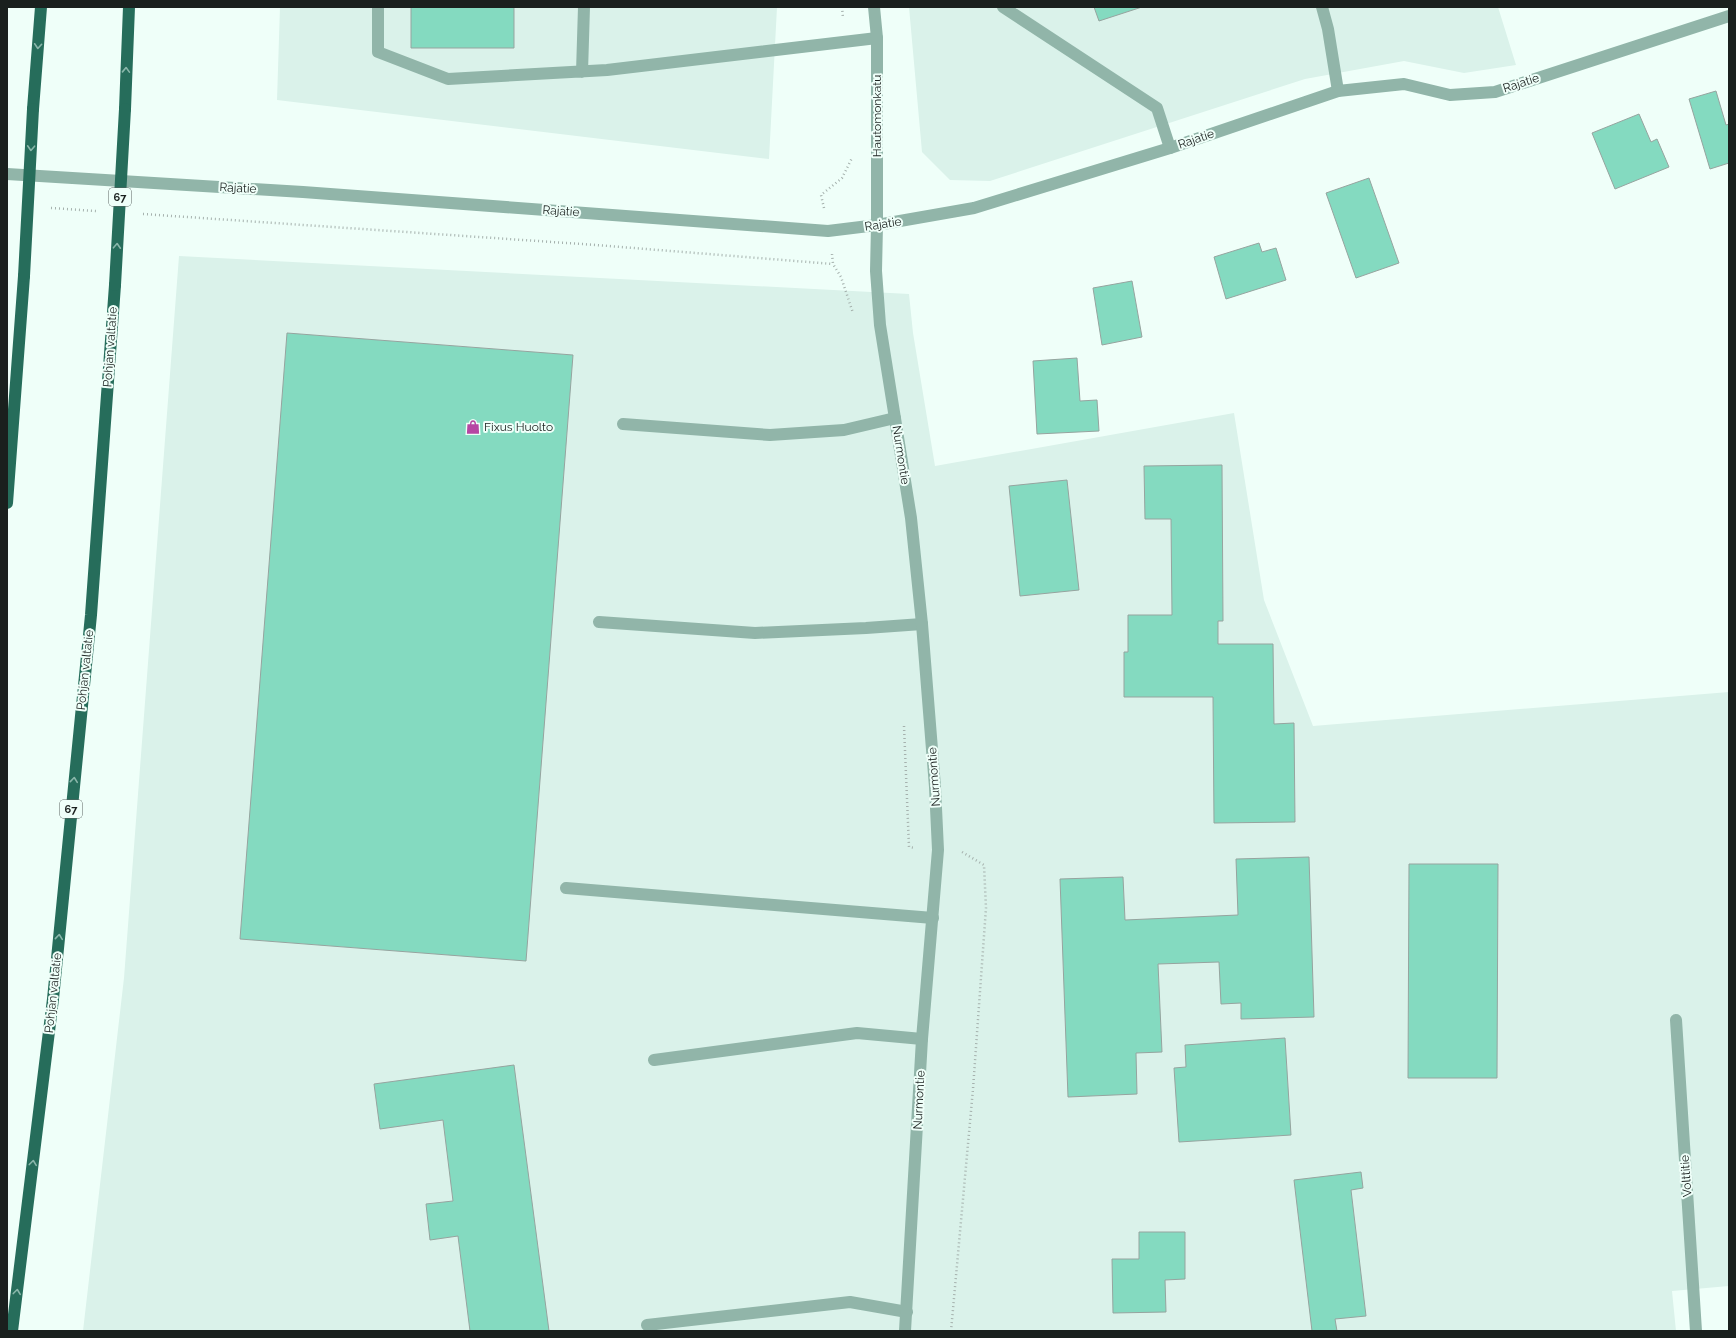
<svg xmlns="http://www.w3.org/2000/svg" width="1736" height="1338" viewBox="0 0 1736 1338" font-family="Raleway,sans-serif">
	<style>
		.built { fill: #daf2ea }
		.building { fill: #84dac0; stroke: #96a49f }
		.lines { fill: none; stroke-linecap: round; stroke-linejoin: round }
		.path { stroke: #a5b1ad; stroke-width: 2.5; stroke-dasharray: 1 3; stroke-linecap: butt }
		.service { stroke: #91b5a9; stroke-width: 12 }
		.minor { stroke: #91b5a9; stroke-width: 12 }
		.tertiary { stroke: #91b5a9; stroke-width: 12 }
		.trunk { stroke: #266d5b; stroke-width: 12 }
		.trunk-bridge { stroke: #266d5b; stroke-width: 12 }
		.oneway { stroke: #8ab6aa }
		.labels { text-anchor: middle; stroke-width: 4; stroke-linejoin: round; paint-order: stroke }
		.shield { fill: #effff9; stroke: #5a6360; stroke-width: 1 }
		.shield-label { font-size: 11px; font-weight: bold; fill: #1a201e }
		.street-label { font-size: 12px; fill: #1a201e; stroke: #effff9 }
		.poi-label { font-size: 12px; fill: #1a201e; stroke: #effff9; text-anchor: start }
	</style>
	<rect width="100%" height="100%" fill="#effff9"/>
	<path class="built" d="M 280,7 L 777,7 L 769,159 L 277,100 Z
		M 909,7 L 1498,7 L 1516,65 L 1464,73 L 1404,61 L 1305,79 L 990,181 L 950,180 L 922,152 Z
		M 179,256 L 909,294 L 913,333 L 935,466 L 1234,413 L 1264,600 L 1313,726 L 1729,692 L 1729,1286 L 1672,1291 L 1676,1331 L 83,1331 L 124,978 Z"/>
	<path class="building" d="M 411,7 L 514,7 L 514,48 L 411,48 Z
		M 1094,7 L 1142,7 L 1099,21 Z
		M 1716,91 L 1726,125 L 1729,124 L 1729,163 L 1710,169 L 1689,99 Z
		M 1639,114 L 1651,142 L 1657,139 L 1669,167 L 1615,189 L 1592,133 Z
		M 1369,178 L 1399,263 L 1356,278 L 1326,193 Z
		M 1259,243 L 1262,252 L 1276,248 L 1286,280 L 1226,299 L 1214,257 Z
		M 1132,281 L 1142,337 L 1102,345 L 1093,288 Z
		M 287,333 L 573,355 L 526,961 L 240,939 Z
		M 1077,358 L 1080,401 L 1097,400 L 1099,431 L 1037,434 L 1033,361 Z
		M 1222,465 L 1223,621 L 1218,621 L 1218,644 L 1273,644 L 1274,724 L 1294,723 L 1295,822 L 1214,823 L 1213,697 L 1124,697 L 1124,652 L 1128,652 L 1128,615 L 1172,615 L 1171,519 L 1145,519 L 1144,466 Z
		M 1067,480 L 1079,590 L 1020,596 L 1009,486 Z
		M 1309,857 L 1314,1017 L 1241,1019 L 1241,1003 L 1221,1004 L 1219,962 L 1158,964 L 1162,1052 L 1136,1053 L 1137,1094 L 1068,1097 L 1060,879 L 1123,877 L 1125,920 L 1238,915 L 1236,859 Z
		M 1409,864 L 1498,864 L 1497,1078 L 1408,1078 Z
		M 1285,1038 L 1291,1135 L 1179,1142 L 1174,1068 L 1186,1067 L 1185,1045 Z
		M 514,1065 L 549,1331 L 470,1331 L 458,1236 L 430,1240 L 426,1204 L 453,1201 L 443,1120 L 380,1129 L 374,1084 Z
		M 1361,1172 L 1363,1188 L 1351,1190 L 1366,1316 L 1335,1319 L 1337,1331 L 1312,1331 L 1294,1180 Z
		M 1139,1232 L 1185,1232 L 1185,1279 L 1165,1280 L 1166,1312 L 1113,1313 L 1112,1259 L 1139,1259 Z"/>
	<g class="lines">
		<path class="path" d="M 842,7 L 843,18
			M 51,208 L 96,211
			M 824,208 L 821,195 L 842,178 L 852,158
			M 143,214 L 596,245 L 833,264
			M 832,254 L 833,264 L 841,277 L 853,313
			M 904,726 L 909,847 L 915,848
			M 951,1331 L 973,1089 L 986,908 L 984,865 L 962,852"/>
		<path class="service" d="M 378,7 L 378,52 L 448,79 L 607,70 L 877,38
			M 1003,7 L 1157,108 L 1170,148
			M 1322,7 L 1328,29 L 1338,91
			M 582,72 L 584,7
			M 623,424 L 770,435 L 844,430 L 895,418
			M 599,622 L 755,633 L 866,628 L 922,624
			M 566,888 L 933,918
			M 654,1060 L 857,1033 L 922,1039
			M 647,1325 L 850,1302 L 907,1312"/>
		<path class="minor" d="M 874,7 L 877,38 L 877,225 L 974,208 L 1170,148 L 1338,91 L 1404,84 L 1450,95 L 1495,92 L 1729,16
			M 1676,1020 L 1696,1331"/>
		<path class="tertiary" d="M 7,174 L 303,192 L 828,231 L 877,225 L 876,271 L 880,325 L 911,518 L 922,624 L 935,787 L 938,850 L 922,1039 L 905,1331"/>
		<path class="trunk" d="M 33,109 L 41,7
			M 125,109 L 129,7
			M 7,503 L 24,276
			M 12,1331 L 53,999 L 91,615 L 115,285"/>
		<path class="trunk-bridge" d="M 24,276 L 33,109
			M 115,285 L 125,109"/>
	</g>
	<defs><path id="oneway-chevron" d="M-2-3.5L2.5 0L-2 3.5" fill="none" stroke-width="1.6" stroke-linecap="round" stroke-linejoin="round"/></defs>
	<g class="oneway">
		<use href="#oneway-chevron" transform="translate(38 46) rotate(94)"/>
		<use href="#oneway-chevron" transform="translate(126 70) rotate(-88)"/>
		<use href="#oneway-chevron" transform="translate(31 148) rotate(93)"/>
		<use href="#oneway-chevron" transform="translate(117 246) rotate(-87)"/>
		<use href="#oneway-chevron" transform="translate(74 780) rotate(-84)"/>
		<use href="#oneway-chevron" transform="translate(59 937) rotate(-84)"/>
		<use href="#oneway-chevron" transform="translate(33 1163) rotate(-83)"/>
		<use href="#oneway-chevron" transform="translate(17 1292) rotate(-83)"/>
	</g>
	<defs>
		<symbol id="shop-bare" viewBox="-9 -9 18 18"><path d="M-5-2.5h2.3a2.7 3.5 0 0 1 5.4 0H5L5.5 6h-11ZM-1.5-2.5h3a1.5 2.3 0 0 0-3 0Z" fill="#b646a3" stroke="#effff9" stroke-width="2.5" paint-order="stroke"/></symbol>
	</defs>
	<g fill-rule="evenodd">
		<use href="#shop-bare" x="463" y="417" width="20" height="20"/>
	</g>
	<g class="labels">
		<g class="shield">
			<rect x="109" y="188" width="22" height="18" rx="3"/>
			<rect x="60" y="800" width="22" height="18" rx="3"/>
		</g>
		<g class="shield-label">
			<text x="120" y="201">67</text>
			<text x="71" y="813">67</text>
		</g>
		<g class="street-label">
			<text transform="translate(1521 83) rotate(-18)" y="4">Rajatie</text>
			<text transform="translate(877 116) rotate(-90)" y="4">Hautomonkatu</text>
			<text transform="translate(1196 139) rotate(-19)" y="4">Rajatie</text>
			<text transform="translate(238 188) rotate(3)" y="4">Rajatie</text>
			<text transform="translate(561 211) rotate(4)" y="4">Rajatie</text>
			<text transform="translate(883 224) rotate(-9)" y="4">Rajatie</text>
			<text transform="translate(110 347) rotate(-86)" y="4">Pohjan valtatie</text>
			<text transform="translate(901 455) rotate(81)" y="4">Nurmontie</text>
			<text transform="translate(85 670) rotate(-84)" y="4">Pohjan valtatie</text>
			<text transform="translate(934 777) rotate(-94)" y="4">Nurmontie</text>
			<text transform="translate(53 993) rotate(-84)" y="4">Pohjan valtatie</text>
			<text transform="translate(919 1100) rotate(-87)" y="4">Nurmontie</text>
			<text transform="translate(1686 1176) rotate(-94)" y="4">Volttitie</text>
		</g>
		<g class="poi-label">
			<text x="484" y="431">Fixus Huolto</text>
		</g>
	</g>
	<rect width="1736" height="1338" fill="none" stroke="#1a201e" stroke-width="16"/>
</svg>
